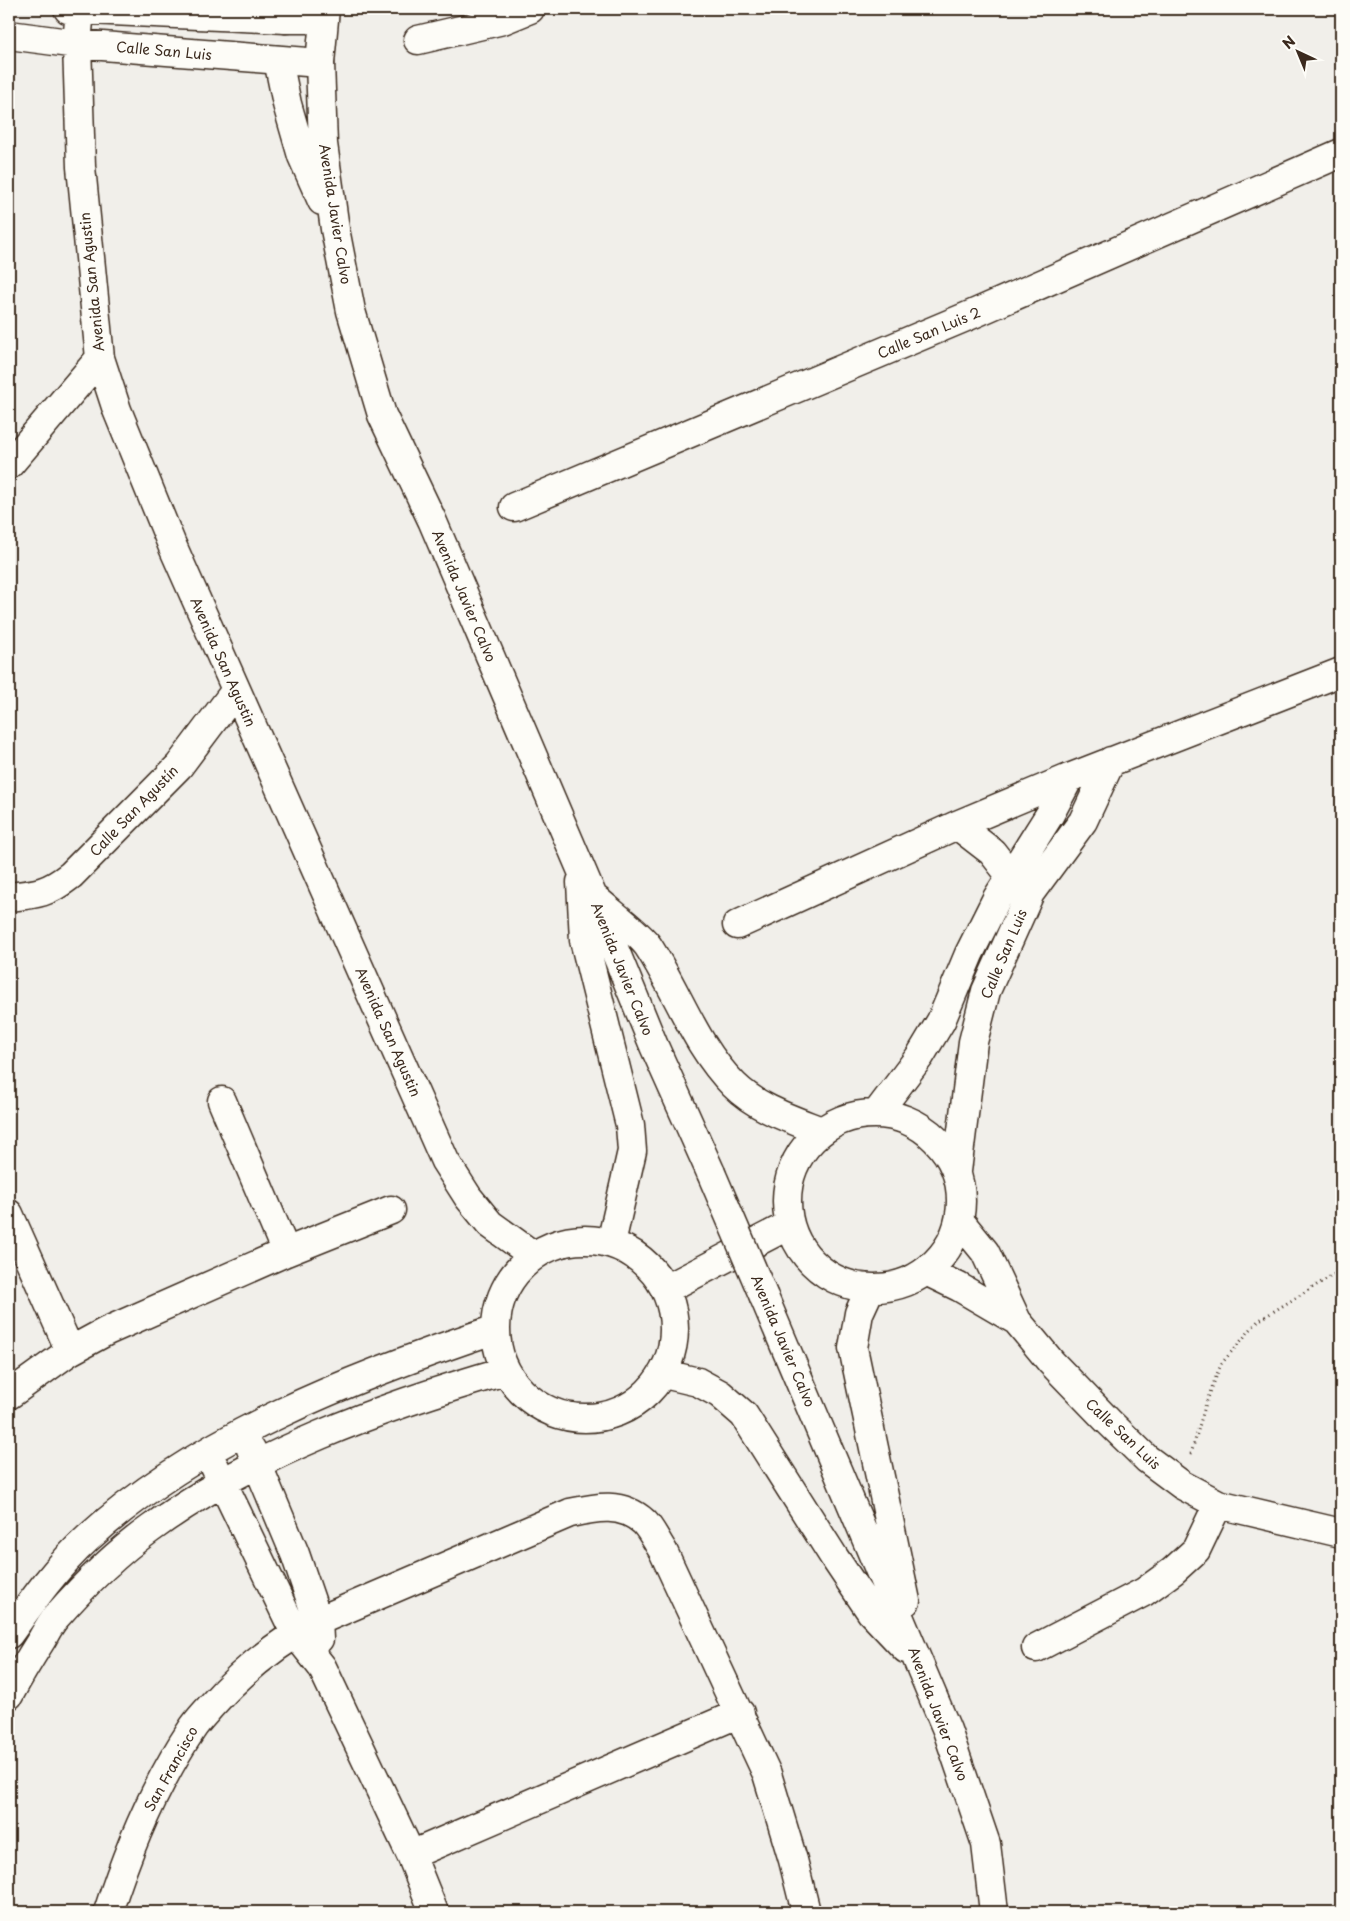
<svg xmlns="http://www.w3.org/2000/svg" width="1350" height="1921" viewBox="0 0 1350 1921" font-family="'Playpen Sans',sans-serif">
	<style>
		.lines { fill: none; stroke-linecap: round; stroke-linejoin: round }
		.minor-casing { stroke: #3b2a1e; stroke-width: 31 }
		.tertiary-casing { stroke: #3b2a1e; stroke-width: 31 }
		.path { stroke: #3b2a1e; stroke-width: 3; stroke-dasharray: 1 4; stroke-linecap: butt }
		.minor { stroke: #fdfcf7; stroke-width: 28 }
		.tertiary { stroke: #fdfcf7; stroke-width: 28 }
		.tertiary-bridge-casing { stroke: #3b2a1e; stroke-width: 31; stroke-linecap: butt }
		.tertiary-bridge { stroke: #fdfcf7; stroke-width: 28 }
		.labels { text-anchor: middle; stroke-width: 4; stroke-linejoin: round; paint-order: stroke }
		.street-label { font-size: 14px; fill: #3b2a1e; stroke: #fdfcf7 }
	</style>
	<rect width="100%" height="100%" fill="#f1efea"/>
	<filter id="ink" filterUnits="userSpaceOnUse"><feTurbulence type="fractalNoise" baseFrequency=".02" numOctaves="2"/><feDisplacementMap in="SourceGraphic" scale="10" xChannelSelector="R" yChannelSelector="G"/><feConvolveMatrix kernelMatrix="1 2 1 2 8 2 1 2 1" color-interpolation-filters="sRGB"/></filter>
	<g filter="url(#ink)">
		<g class="lines">
			<defs>
				<path id="minor" d="M 68,9 L 286,19 L 323,19
					M 80,9 L 77,44 L 81,167 L 100,358 L 117,410 L 172,545 L 445,1161 L 468,1197 L 490,1224 L 534,1256
					M 9,35 L 77,44 L 320,63
					M 418,40 L 503,20 L 530,9
					M 9,465 L 100,358
					M 514,507 L 973,314 L 1341,153
					M 957,825 L 992,852 L 1010,875 L 1023,887
					M 9,897 C 38,894 48,893 71,875 L 179,766 L 236,690
					M 737,925 L 957,825 L 1069,778 L 1341,672
					M 222,1101 L 286,1252
					M 877,1113 L 920,1056 L 941,1021 L 969,954 L 997,898 L 1050,814 L 1069,778
					M787 1201a87 87 0 1 1 174 0a87 87 0 1 1-174 0Z
					M 957,1171 L 973,1042 L 986,991 L 1030,893 L 1083,821 L 1111,761
					M 9,1214 L 70,1351
					M 959,1220 L 985,1252 L 1017,1321 L 1051,1362 L 1108,1421 L 1147,1459 L 1182,1485 L 1218,1504 L 1341,1533
					M496 1329a89 89 0 1 1 178 0a89 89 0 1 1-178 0Z
					M 926,1271 L 959,1287 L 1017,1321
					M 666,1289 L 789,1225
					M 9,1395 L 70,1351 L 107,1331 L 286,1252 L 391,1210
					M 251,1449 L 295,1554 L 318,1621 L 319,1639
					M 215,1467 L 295,1633 L 322,1667 L 411,1855 L 434,1912
					M 9,1634 C 33,1600 57,1566 88,1538 C 198,1437 355,1376 496,1329
					M 1036,1648 L 1144,1592 L 1173,1571 L 1196,1550 L 1218,1504
					M 9,1695 C 19,1676 30,1658 42,1639 C 46,1632 50,1624 56,1617 C 84,1585 115,1554 150,1529 C 252,1454 383,1406 505,1371
					M 411,1855 L 740,1713
					M 108,1912 C 128,1849 155,1785 192,1729 C 197,1721 205,1713 211,1706 C 242,1671 277,1643 318,1621 L 570,1513 C 597,1507 622,1502 644,1522 C 651,1529 657,1542 663,1551 L 767,1774 L 793,1860 L 806,1912"/>
				<path id="tertiary" d="M 325,9 L 320,63 L 323,144 L 335,229 L 351,311 L 382,415 L 432,520 L 593,897 L 654,1046 L 711,1173
					M 286,19 L 288,9
					M 278,60 L 287,104 L 302,156 L 322,201
					M 581,882 L 584,940 L 630,1125 L 632,1151 L 611,1243
					M 598,901 C 610,912 640,934 648,946 C 678,992 695,1046 734,1085 C 757,1108 791,1119 821,1131
					M 870,1289 L 859,1313 L 853,1348 L 906,1601
					M 764,1297 L 947,1730 L 986,1844 L 994,1912
					M 664,1374 L 698,1382 L 720,1394 L 744,1415 L 834,1557 L 871,1612 L 906,1649"/>
			</defs>
			<use href="#minor" class="minor-casing"/>
			<use href="#tertiary" class="tertiary-casing"/>
			<path class="path" d="M 1191,1454 L 1206,1403 L 1221,1364 L 1258,1321 L 1341,1270"/>
			<use href="#minor" class="minor"/>
			<use href="#tertiary" class="tertiary"/>
			<defs>
				<path id="tertiary-bridge" d="M 711,1173 L 764,1297"/>
			</defs>
			<use href="#tertiary-bridge" class="tertiary-bridge-casing"/>
			<use href="#tertiary-bridge" class="tertiary-bridge"/>
		</g>
	</g>
	<g class="labels">
		<g class="street-label">
			<text transform="translate(164 51) rotate(5)" y="5">Calle San Luis</text>
			<text transform="translate(335 214) rotate(81)" y="5">Avenida Javier Calvo</text>
			<text transform="translate(92 282) rotate(-96)" y="5">Avenida San Agustin</text>
			<text transform="translate(929 333) rotate(-23)" y="5">Calle San Luis 2</text>
			<text transform="translate(464 596) rotate(67)" y="5">Avenida Javier Calvo</text>
			<text transform="translate(223 662) rotate(66)" y="5">Avenida San Agustin</text>
			<text transform="translate(134 811) rotate(-46)" y="5">Calle San Agustín</text>
			<text transform="translate(1004 954) rotate(-67)" y="5">Calle San Luis</text>
			<text transform="translate(622 969) rotate(68)" y="5">Avenida Javier Calvo</text>
			<text transform="translate(388 1032) rotate(66)" y="5">Avenida San Agustin</text>
			<text transform="translate(783 1341) rotate(67)" y="5">Avenida Javier Calvo</text>
			<text transform="translate(1123 1434) rotate(43)" y="5">Calle San Luis</text>
			<text transform="translate(938 1714) rotate(69)" y="5">Avenida Javier Calvo</text>
			<text transform="translate(171 1769) rotate(-61)" y="5">San Francisco</text>
		</g>
	</g>
	<rect width="1350" height="1921" fill="none" stroke="#fdfcf7" stroke-width="30"/>
	<rect x="15" y="15" width="1320" height="1891" fill="none" stroke="#3b2a1e" stroke-width="2" filter="url(#ink)"/>
	<g transform="translate(1298 52) rotate(316)" stroke="#fdfcf7" stroke-width="4" paint-order="stroke">
	<path d="M0-4L9 19L0 12L-9 19Z" fill="#3b2a1e"/>
	<text y="-8" font-size="14" font-weight="bold" text-anchor="middle" fill="#3b2a1e">N</text>
	</g>
</svg>
